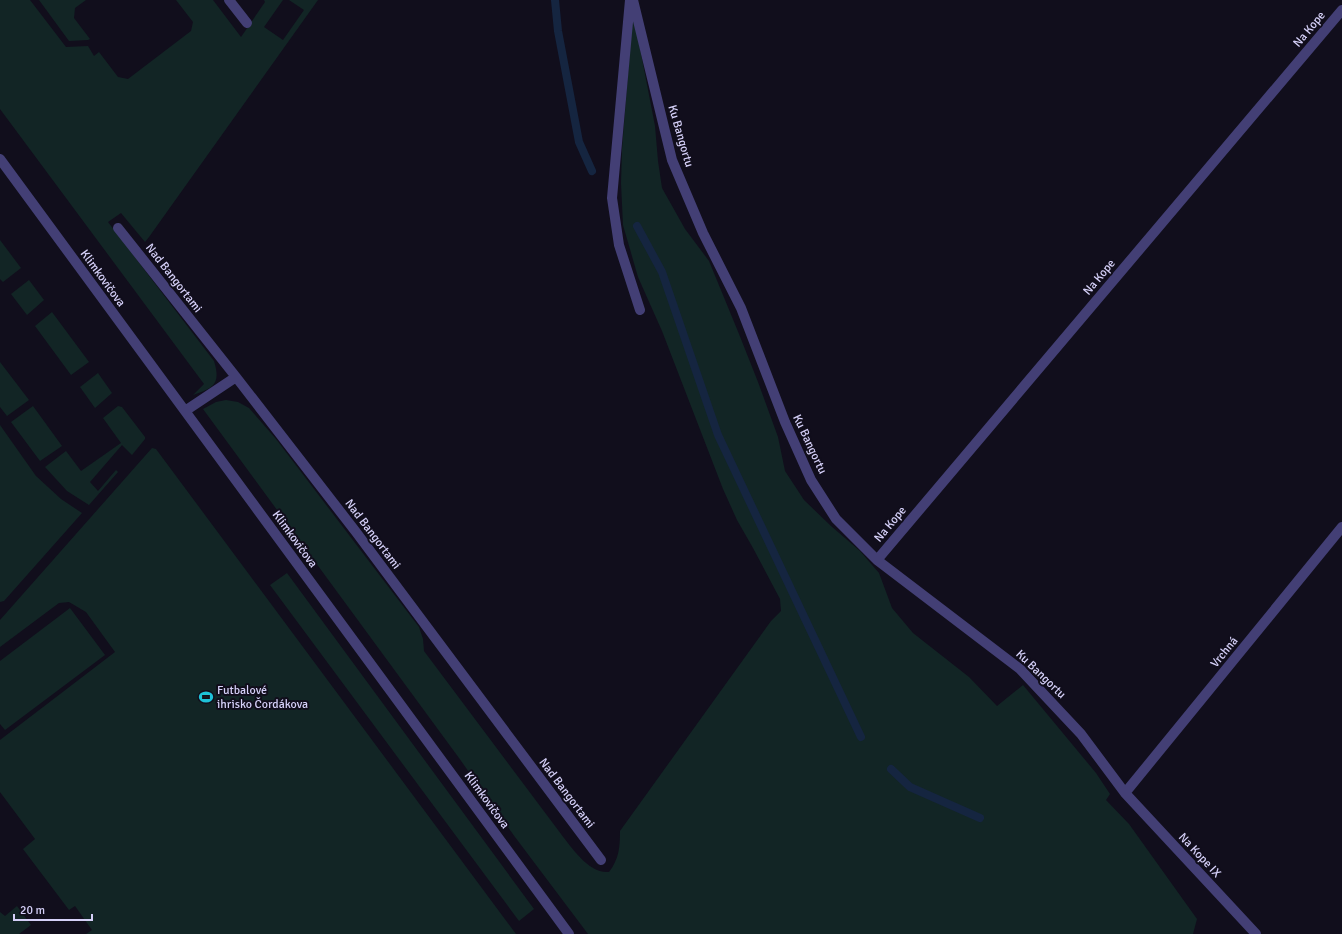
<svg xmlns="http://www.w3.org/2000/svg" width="1342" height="934" viewBox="0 0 1342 934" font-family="Signika,sans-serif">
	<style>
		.green { fill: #122525 }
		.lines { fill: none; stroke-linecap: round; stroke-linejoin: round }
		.stream { stroke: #152540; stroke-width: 8 }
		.street { stroke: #433f75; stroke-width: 10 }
		.labels { text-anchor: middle; stroke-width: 4; stroke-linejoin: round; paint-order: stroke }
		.street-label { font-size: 12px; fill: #d5d0f8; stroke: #110e1c }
		.poi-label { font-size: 12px; fill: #d5d0f8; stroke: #110e1c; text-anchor: start }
	</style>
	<rect width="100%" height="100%" fill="#110e1c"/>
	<path class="green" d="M 0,0 L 30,0 L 66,47 L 88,46 L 94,56 L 99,52 L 118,77 L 128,79 L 191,31 L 193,22 L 176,0 L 213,0 L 241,37 L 265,2 L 264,0 L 283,0 L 264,27 L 283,40 L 304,10 L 289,0 L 318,0 L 149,237 L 145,242 L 121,213 L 108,222 L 214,361 C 221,384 214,388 193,395 L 204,384 L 0,109 Z
		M 39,0 L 86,0 L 75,8 L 74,18 L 90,39 L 88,40 L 69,41 Z
		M 633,12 L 655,126 L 658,161 L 662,188 L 685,229 L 709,261 L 739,334 L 758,382 L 778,437 L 785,471 L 804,500 L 831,526 L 860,551 L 879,573 L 892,608 L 913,633 L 969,677 L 997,706 L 1023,685 L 1096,773 L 1110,794 L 1106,800 L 1129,824 L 1197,919 L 1193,934 L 588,934 L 515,837 L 459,758 L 203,409 L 216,402 L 226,400 L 238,402 L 249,408 L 276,439 L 419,627 L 423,639 L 424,651 L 561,834 C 572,848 589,874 609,872 C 619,859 620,847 620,831 L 771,621 L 781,611 L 780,599 L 753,548 L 737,520 L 723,489 L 662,331 L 638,277 L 623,225 L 621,183 L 622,149 Z
		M 0,240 L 21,268 L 3,282 L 0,279 Z
		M 29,280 L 44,300 L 27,315 L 11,294 Z
		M 52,312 L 89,362 L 71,375 L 35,326 Z
		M 0,362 L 29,400 L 7,416 L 0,407 Z
		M 98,373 L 112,393 L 95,408 L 80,387 Z
		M 33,406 L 62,446 L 40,461 L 11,422 Z
		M 118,406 L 122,407 L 145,437 L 145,439 L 132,455 L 122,445 L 90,482 L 98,491 L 116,470 L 118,472 L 89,505 L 67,491 L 45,467 L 66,451 L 81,471 L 121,443 L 103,418 Z
		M 0,425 L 36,476 L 61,499 L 82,513 L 4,601 L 0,602 Z
		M 152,448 L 156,449 L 516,934 L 86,934 L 92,930 L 75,906 L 69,910 L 23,849 L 35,839 L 0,792 L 0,740 L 115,652 L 86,612 L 69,602 L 59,603 L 0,647 L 0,620 Z
		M 287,573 L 534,909 L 519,921 L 270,585 Z
		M 70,608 L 105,655 L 5,730 L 0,724 L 0,661 Z
		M 17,906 L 31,925 L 19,934 L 0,934 L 0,912 L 5,916 Z"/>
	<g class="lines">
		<path class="stream" d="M 555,0 L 558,31 L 579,142 L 592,171
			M 637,226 L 662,272 L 718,435 L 861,737
			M 891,769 L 910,787 L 980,818"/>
		<path class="street" d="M 229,0 L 247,23
			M 630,0 L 612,198 L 619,245 L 640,310
			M 633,0 L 672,160 L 703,233 L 741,308 L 785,422 L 811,480 L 836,519 L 877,560 L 1020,669 L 1081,734 L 1125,793 L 1256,934
			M 0,159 L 569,934
			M 118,228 L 236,377 L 356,532 L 601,860
			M 185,411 L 236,377
			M 877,560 L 1342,10
			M 1125,793 L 1342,527"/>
	</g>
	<defs>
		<symbol id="stadium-bare" viewBox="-9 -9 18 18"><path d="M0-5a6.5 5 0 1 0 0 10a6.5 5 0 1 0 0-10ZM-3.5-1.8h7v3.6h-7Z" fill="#1ec1d7" stroke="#110e1c" stroke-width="2.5" paint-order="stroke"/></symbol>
	</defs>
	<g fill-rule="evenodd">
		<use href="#stadium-bare" x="196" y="687" width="20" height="20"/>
	</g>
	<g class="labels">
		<g class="street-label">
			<text transform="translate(1309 29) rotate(-50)" y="4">Na Kope</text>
			<text transform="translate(681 136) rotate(74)" y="4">Ku Bangortu</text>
			<text transform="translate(1099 277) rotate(-50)" y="4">Na Kope</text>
			<text transform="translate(103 278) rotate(54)" y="4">Klimkovičova</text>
			<text transform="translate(174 278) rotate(52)" y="4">Nad Bangortami</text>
			<text transform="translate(810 444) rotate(65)" y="4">Ku Bangortu</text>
			<text transform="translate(890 524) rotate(-50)" y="4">Na Kope</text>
			<text transform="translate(373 534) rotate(53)" y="4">Nad Bangortami</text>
			<text transform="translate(295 539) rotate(54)" y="4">Klimkovičova</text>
			<text transform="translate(1224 652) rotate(-51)" y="4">Vrchná</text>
			<text transform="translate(1041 674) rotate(44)" y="4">Ku Bangortu</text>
			<text transform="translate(567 793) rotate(53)" y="4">Nad Bangortami</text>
			<text transform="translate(487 800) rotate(54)" y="4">Klimkovičova</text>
			<text transform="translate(1200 855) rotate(47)" y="4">Na Kope IX</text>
		</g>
		<g class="poi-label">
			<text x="217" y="694">Futbalové<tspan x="217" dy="14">ihrisko Čordákova</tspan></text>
		</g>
	</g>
	<path d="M14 914v6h78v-6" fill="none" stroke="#d5d0f8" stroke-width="2"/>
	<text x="20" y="914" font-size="12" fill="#d5d0f8" stroke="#110e1c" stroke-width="3" paint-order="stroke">20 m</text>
</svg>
